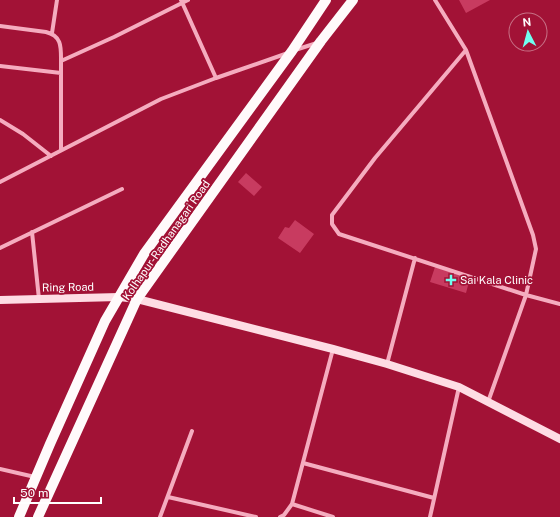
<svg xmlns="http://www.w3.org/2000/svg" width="560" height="517" viewBox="0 0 560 517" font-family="'Public Sans',sans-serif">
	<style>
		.building { fill: #c83b60 }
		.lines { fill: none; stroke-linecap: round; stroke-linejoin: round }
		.minor { stroke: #f5acbf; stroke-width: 4 }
		.secondary { stroke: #fedce4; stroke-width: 8 }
		.primary { stroke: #fffafb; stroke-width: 10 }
		.poi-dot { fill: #70fff0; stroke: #a21236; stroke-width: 1.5 }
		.labels { text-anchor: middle; stroke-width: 3.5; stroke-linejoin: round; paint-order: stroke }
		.street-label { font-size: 11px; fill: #fff; stroke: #a21236 }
		.poi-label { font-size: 11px; fill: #fff; stroke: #a21236; text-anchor: start }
	</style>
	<rect width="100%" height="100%" fill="#a21236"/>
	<path class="building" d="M 459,0 L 490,0 L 466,13 Z
		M 246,173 L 262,187 L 254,196 L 238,182 Z
		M 295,220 L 314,234 L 300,253 L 278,238 L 285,227 L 289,228 Z
		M 435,267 L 470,278 L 466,293 L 430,282 Z"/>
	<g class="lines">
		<path class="minor" d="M 181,0 L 216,78
			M 435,0 L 466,50 L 533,235 L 536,249 L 526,295 L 488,402
			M 0,26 L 46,32 C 62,36 61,47 61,61 L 61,150
			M 52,33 L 57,0
			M 295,50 L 317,43
			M 466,50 L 375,158 L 332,215 L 332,224 L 339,234 L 526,295 L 560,304
			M 61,61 L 114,37 L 188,0
			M 0,66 L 61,73
			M 0,120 L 23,134 L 51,156
			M 0,182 L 161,99 L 216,78 L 288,53
			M 32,232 L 39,299
			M 0,248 L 122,189
			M 387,364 L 415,258
			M 303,463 L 434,498
			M 0,469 L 35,477
			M 168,497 L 256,517
			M 292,504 L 333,517
			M 160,517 L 192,431
			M 280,517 L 284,515 L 292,504 L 333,349
			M 430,517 L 459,387"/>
		<path class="secondary" d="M 0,300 L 119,297 L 137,299 L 333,349 L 387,364 L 459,387 L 560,439"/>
		<path class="primary" d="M 19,517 L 50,444 L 105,321 L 144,254 L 292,51 L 326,0
			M 38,517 L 137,299 L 321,41 L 353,0"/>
	</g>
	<path class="poi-dot" d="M449 274h4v4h4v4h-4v4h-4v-4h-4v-4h4z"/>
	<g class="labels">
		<g class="street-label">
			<text transform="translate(166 240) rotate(-55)" y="4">Kolhapur-Radhanagari Road</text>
			<text transform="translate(68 287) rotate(-1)" y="4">Ring Road</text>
		</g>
		<g class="poi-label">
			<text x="460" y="284">Sai Kala Clinic</text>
		</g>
	</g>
	<g transform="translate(528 32) rotate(354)"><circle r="19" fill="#a21236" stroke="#c77186"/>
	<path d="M0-3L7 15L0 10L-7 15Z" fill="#70fff0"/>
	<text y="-6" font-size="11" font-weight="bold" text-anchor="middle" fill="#ffffff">N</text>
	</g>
	<path d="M14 497v6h87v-6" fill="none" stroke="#ffffff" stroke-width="2"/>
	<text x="20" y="497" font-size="12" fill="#ffffff" stroke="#a21236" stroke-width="3" paint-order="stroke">50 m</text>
</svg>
